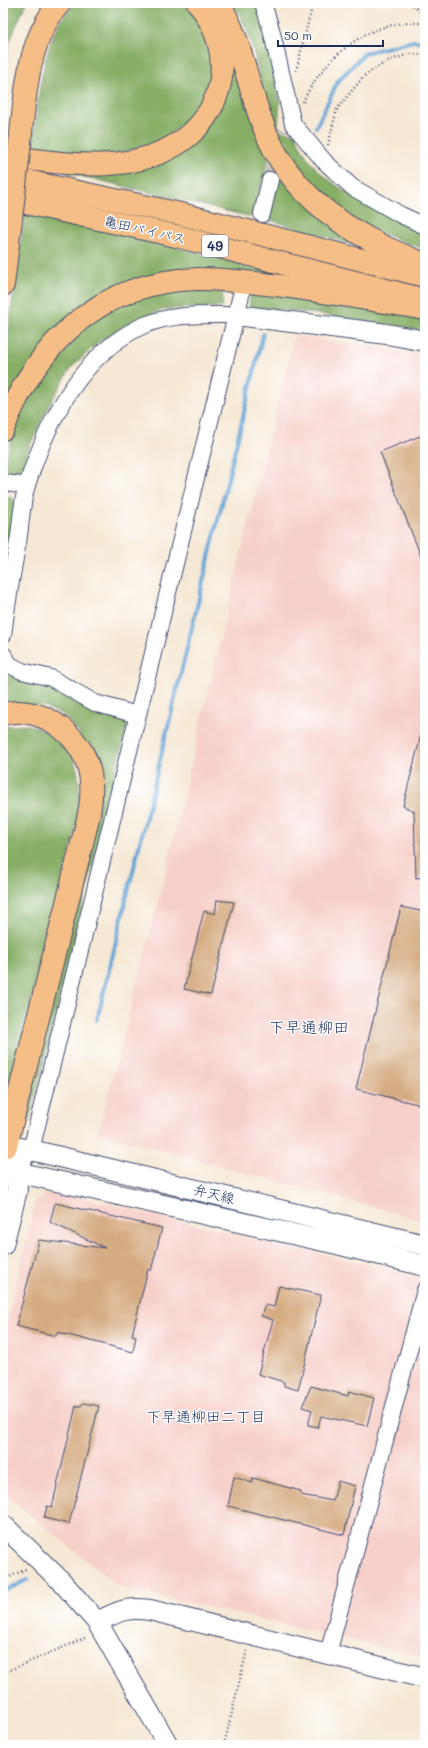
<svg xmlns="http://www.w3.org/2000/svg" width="428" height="1748" viewBox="0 0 428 1748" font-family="Mali,'Klee One',sans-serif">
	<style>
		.built { fill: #f7d0ca }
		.forest { fill: #86ae65; stroke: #506e62 }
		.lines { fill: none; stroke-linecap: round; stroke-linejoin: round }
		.stream { stroke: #61a3d5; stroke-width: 4 }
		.building { fill: #d5ac82 }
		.minor-tunnel { stroke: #cac3bc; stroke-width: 16; stroke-dasharray: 16 8; stroke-linecap: butt }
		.minor-casing { stroke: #3c4b70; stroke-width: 18 }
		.tertiary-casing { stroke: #3c4b70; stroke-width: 22 }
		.trunk-casing { stroke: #3c4b70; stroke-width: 24 }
		.motorway-casing { stroke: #3c4b70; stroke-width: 24 }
		.path { stroke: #3c4b70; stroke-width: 2.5; stroke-dasharray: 1 3; stroke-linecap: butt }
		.minor { stroke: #fff; stroke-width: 16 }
		.tertiary { stroke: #fff; stroke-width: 20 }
		.trunk { stroke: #f5be86; stroke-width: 22 }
		.motorway { stroke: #f5be86; stroke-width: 22 }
		.motorway-bridge-casing { stroke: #3c4b70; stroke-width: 24; stroke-linecap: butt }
		.motorway-bridge { stroke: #f5be86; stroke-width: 22 }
		.labels { text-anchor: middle; stroke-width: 3; stroke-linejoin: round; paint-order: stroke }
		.shield { fill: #fff; stroke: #5f6d8e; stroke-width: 1 }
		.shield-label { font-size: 13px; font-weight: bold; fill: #1b2f5e }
		.street-label { font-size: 14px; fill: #1b2f5e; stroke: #fff }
		.neighbourhood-label { font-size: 15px; fill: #1b2f5e; stroke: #fff }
		.quarter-label { font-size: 16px; fill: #1b2f5e; stroke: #fff }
	</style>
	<rect width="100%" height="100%" fill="#fff"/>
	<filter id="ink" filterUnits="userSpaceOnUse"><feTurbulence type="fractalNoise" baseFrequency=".025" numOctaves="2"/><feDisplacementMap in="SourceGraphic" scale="8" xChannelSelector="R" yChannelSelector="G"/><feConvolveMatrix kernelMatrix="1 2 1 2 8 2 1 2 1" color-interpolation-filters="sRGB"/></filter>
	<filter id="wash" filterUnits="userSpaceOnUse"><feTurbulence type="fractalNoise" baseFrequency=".012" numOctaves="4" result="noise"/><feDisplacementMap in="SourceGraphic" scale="16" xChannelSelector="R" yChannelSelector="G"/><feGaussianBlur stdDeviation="0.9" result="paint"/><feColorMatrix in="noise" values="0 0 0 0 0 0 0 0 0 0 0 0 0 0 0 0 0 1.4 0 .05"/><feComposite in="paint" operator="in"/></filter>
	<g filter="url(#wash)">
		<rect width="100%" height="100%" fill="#f6e8d4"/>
		<path class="built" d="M 294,336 L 425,355 L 425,1221 L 98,1133 L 163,883 L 237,570 Z
			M 52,1191 L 425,1278 L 425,1657 L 119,1587 L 3,1493 L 3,1341 L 35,1202 Z"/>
		<path class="forest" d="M 3,3 L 26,3 L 9,43 L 3,81 Z
			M 77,3 L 187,4 L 203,26 L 212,52 L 212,84 L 199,111 L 161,141 L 119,153 L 92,155 L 34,147 C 32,137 35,127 36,117 C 40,83 47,24 77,3 Z
			M 233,3 L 255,3 L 264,28 L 280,102 L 278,127 L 296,135 C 299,142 302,150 307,157 C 330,191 388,214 425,232 L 425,249 C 378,234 332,213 299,175 C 291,167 287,153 282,143 C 277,134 271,125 269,115 C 259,78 254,36 233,3 Z
			M 231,54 L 269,160 L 251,217 L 65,172 L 176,153 Z
			M 277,165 L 360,241 L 357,246 L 266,219 Z
			M 25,210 L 288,275 L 287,280 L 126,283 L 3,406 L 3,372 Z
			M 188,290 L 223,291 L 222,307 L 165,309 L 127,324 L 97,343 L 71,368 L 49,405 L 30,445 L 23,468 L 15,473 L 6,472 L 3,466 L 19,414 L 50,361 L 73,333 L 109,308 L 138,297 Z
			M 251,291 L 425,318 L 425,331 C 367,321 308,311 249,307 Z
			M 3,497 L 12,498 L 17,507 L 3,575 Z
			M 3,673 L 31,683 L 50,686 L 88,709 L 128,722 L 28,1125 L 21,1122 L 100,800 L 79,733 L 64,715 L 43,706 L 3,704 Z
			M 30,725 C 82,745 81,772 78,821 L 3,1108 L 3,726 Z"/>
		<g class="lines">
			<path class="stream" d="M 316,127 L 338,81 L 365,53 L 413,41 L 425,42
				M 97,1020 L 263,334
				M 3,1592 L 27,1580"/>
		</g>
		<g id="blocks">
			<path class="building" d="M 425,434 L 425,564 L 424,564 L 380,452 Z
				M 421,735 L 425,736 L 425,877 L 416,878 L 414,811 L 403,806 Z
				M 217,900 L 234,902 L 211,995 L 184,989 L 204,911 L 215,914 Z
				M 401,907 L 425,912 L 425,1106 L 356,1089 Z
				M 55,1203 L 162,1228 L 151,1271 L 148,1269 L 132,1335 L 136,1336 L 133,1352 L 57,1332 L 56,1336 L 16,1326 L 39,1240 L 105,1248 L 50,1222 Z
				M 279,1286 L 321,1295 L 298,1390 L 284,1386 L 284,1382 L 258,1374 L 273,1320 L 261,1316 L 265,1305 L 274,1307 Z
				M 311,1386 L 348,1396 L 349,1391 L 374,1398 L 367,1426 L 321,1416 L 318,1427 L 308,1425 L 312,1410 L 302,1407 Z
				M 83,1403 L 99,1406 L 69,1524 L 44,1518 L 47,1506 L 52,1507 L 76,1406 L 81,1406 Z
				M 234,1477 L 252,1483 L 253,1478 L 301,1491 L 301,1495 L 333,1501 L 338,1481 L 355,1486 L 344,1535 L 228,1506 Z"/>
		</g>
	</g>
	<g filter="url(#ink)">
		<use href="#blocks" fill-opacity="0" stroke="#3c4b70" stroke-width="1"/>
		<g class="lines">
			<path class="minor-tunnel" d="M 270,180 L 282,130
				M 242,291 L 260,223"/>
			<defs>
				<path id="minor" d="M 263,3 L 271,29 L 293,124 L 324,161 L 352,187 L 401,215 L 425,226
					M 262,214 L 270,180
					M 6,483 L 27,486
					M 3,635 C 7,602 13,569 19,536 C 21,520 22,501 27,485 C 46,425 79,358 138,328 C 167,313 204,315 236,315
					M 3,654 L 10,665 L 22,671 L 51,678 L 95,703 L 137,715
					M 15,1171 L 31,1150 L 241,295
					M 328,1654 L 425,1290"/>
				<path id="tertiary" d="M 236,315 L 387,334 L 425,341
					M 3,1145 L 31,1150 L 425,1245
					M 3,1169 L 337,1244 L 425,1266
					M 3,1245 L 17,1190 L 15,1171 L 11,1159
					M 3,1525 L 62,1582 L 97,1622 L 168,1745
					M 97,1622 C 119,1611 125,1607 150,1610 L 425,1678"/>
				<path id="trunk" d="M 3,176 L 181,214 L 425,276
					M 3,198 L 176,236 L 425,300"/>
				<path id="motorway" d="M 219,3 C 242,41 247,84 263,125 C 290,199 355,238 425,264
					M 20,143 C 25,97 27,39 60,3
					M 3,156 C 63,163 131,177 183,140 C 201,127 213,109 219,88 C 227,58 217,27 198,3
					M 3,285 L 11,219
					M 3,429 C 37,343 100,281 197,279 C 228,279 259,283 290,287 C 335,294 380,301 425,309
					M 3,714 C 45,703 89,741 91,782 C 93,802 87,823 82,843 L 6,1146"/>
			</defs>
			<use href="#minor" class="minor-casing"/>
			<use href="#tertiary" class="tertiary-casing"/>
			<use href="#trunk" class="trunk-casing"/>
			<use href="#motorway" class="motorway-casing"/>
			<path class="path" d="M 410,3 L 425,16
				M 296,71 L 313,3
				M 303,102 C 320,64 356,31 397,24 C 406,23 416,23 425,23
				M 328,145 L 337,109 L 364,76 L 387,61 L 410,54 L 425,55
				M 3,1580 L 26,1569
				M 3,1673 L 87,1637
				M 224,1745 L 247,1650"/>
			<use href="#minor" class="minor"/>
			<use href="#tertiary" class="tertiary"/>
			<use href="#trunk" class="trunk"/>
			<use href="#motorway" class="motorway"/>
			<defs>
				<path id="motorway-bridge" d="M 11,219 L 20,143"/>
			</defs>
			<use href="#motorway-bridge" class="motorway-bridge-casing"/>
			<use href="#motorway-bridge" class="motorway-bridge"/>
		</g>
	</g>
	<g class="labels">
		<rect class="shield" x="202" y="235" width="26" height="22" rx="3"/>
		<g class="shield-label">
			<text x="215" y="251">49</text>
		</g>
		<g class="street-label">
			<text transform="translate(145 230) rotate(13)" y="5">亀田バイパス</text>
			<text transform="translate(214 1194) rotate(14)" y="5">弁天線</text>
		</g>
		<g class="neighbourhood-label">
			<text x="206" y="1422">下早通柳田二丁目</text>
		</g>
		<g class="quarter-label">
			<text x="309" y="1033">下早通柳田</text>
		</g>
	</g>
	<rect width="428" height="1748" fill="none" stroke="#fff" stroke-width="16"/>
	<path d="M278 40v6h105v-6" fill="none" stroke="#1b2f5e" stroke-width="2"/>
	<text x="284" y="40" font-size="12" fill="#1b2f5e" stroke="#ffffff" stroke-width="3" paint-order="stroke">50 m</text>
</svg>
